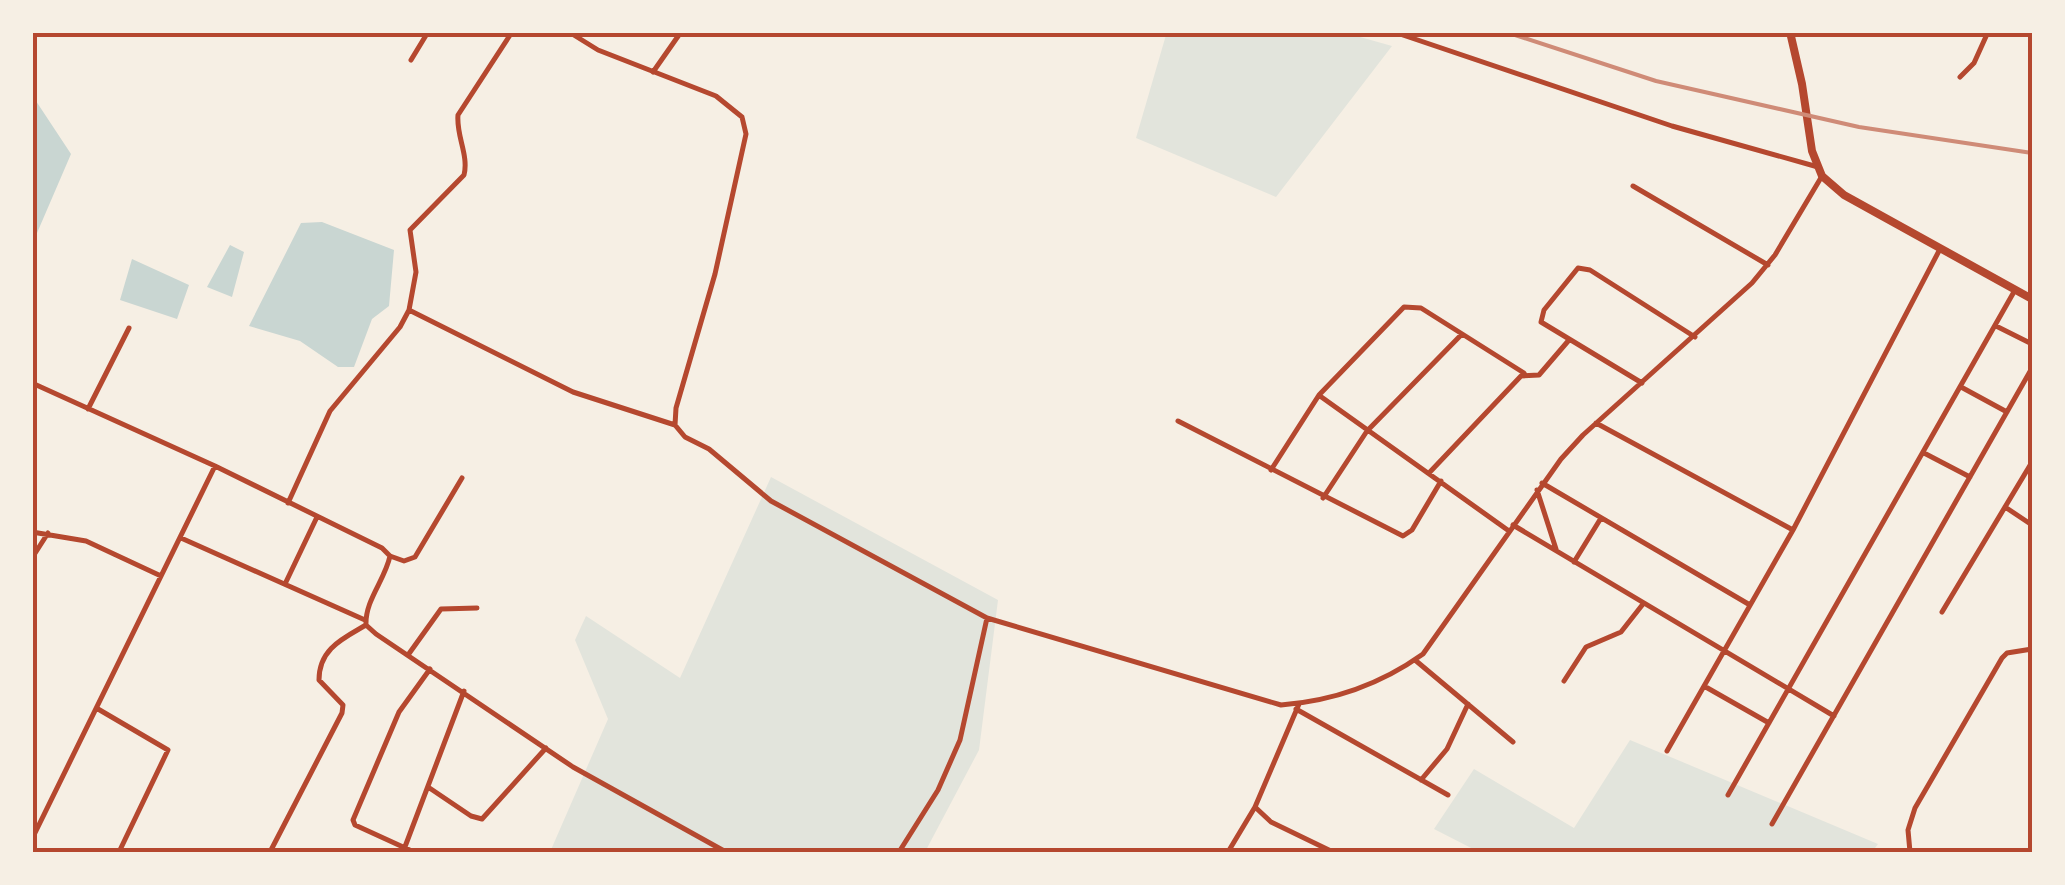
<svg xmlns="http://www.w3.org/2000/svg" width="2065" height="885" viewBox="0 0 2065 885" font-family="'Times New Roman',serif">
	<style>
		.green { fill: #e2e4dc }
		.water { fill: #c9d6d2 }
		.lines { fill: none; stroke-linecap: round; stroke-linejoin: round }
		.minor { stroke: #b5482f; stroke-width: 5 }
		.secondary { stroke: #b5482f; stroke-width: 8 }
		.rail { stroke: #cf8b77; stroke-width: 4 }
		.neatline { fill: none; stroke: #b5482f; stroke-width: 4 }
	</style>
	<rect width="100%" height="100%" fill="#f6efe4"/>
	<path class="green" d="M 1177,32 L 1346,33 L 1392,46 L 1276,197 L 1136,138 L 1166,35 Z
		M 771,477 L 998,600 L 979,750 L 925,852 L 550,852 L 608,719 L 575,640 L 586,616 L 680,678 Z
		M 1630,740 L 1878,844 L 1872,852 L 1479,852 L 1434,829 L 1474,769 L 1574,828 Z"/>
	<path class="water" d="M 33,100 L 36,101 L 71,154 L 37,233 L 33,235 Z
		M 322,222 L 394,250 L 389,306 L 372,319 L 354,367 L 338,367 L 300,341 L 249,326 L 301,223 Z
		M 230,245 L 244,252 L 232,297 L 207,287 Z
		M 132,259 L 189,285 L 177,319 L 120,300 Z"/>
	<g class="lines">
		<path class="minor" d="M 569,32 L 598,50 L 716,96 L 742,117 L 746,134 L 715,274 L 676,408 L 675,425 L 685,437 L 709,449 L 771,501 L 987,618 L 1281,705 C 1333,701 1381,684 1423,654 L 1561,459 L 1583,435 L 1752,283 L 1775,255 L 1822,176
			M 1394,32 L 1672,126 L 1818,167
			M 411,60 L 428,32
			M 653,72 L 681,32
			M 1960,77 L 1974,63 L 1988,32
			M 1633,186 L 1768,265
			M 409,310 L 573,392 L 675,425
			M 1996,326 L 2032,344
			M 32,383 L 215,466 L 382,548 L 390,556 C 385,580 365,600 366,625 L 376,634 L 573,767 L 726,852
			M 1642,383 L 1541,322 L 1544,310 L 1578,268 L 1590,270 L 1695,337
			M 1961,387 L 2007,412
			M 1320,396 L 1509,531
			M 88,409 L 129,328
			M 1178,421 L 1403,536 L 1412,530 L 1441,481
			M 1596,423 L 1793,530 L 1667,751
			M 1924,453 L 1970,477
			M 1271,470 L 1319,395 L 1404,307 L 1421,308 L 1524,373
			M 1429,473 L 1521,376 L 1539,375 L 1569,340
			M 1542,483 L 1750,605
			M 1537,490 L 1556,549
			M 1323,498 L 1367,431 L 1462,334
			M 288,503 L 330,411 L 400,327 L 409,310 L 416,272 L 410,230 L 464,175 C 469,155 456,136 458,115 L 512,32
			M 2005,507 L 2032,525
			M 1513,525 L 1834,716
			M 1793,530 L 1940,249
			M 32,532 L 86,541 L 161,576
			M 181,538 L 365,620
			M 390,556 L 404,561 L 415,557 L 462,478
			M 32,558 L 48,533
			M 1574,562 L 1601,518
			M 285,584 L 317,517
			M 1942,612 L 2032,462
			M 408,655 L 441,609 L 477,608
			M 1415,660 L 1513,742
			M 1564,681 L 1586,647 L 1621,632 L 1643,604
			M 1704,686 L 1769,723
			M 1299,704 L 1255,807 L 1271,822 L 1333,852
			M 98,709 L 168,750 L 119,852
			M 1296,709 L 1448,795
			M 1421,780 L 1447,749 L 1468,704
			M 428,787 L 471,816 L 482,819 L 546,748
			M 1728,795 L 2015,290
			M 1772,824 L 2032,368
			M 32,839 L 215,466
			M 270,852 L 342,713 L 343,705 L 319,680 C 319,649 342,639 366,625
			M 403,852 L 464,691
			M 414,852 L 355,825 L 353,820 L 399,712 L 430,669
			M 899,852 L 938,790 L 960,740 L 987,618
			M 1228,852 L 1255,807
			M 1910,852 L 1908,830 L 1915,808 L 2002,658 L 2007,653 L 2032,649"/>
		<path class="secondary" d="M 1790,32 L 1802,84 L 1812,151 L 1822,176 L 1844,195 L 2032,299"/>
		<path class="rail" d="M 1506,32 L 1656,81 L 1859,127 L 2032,153"/>
	</g>
	<rect width="2065" height="885" fill="none" stroke="#f6efe4" stroke-width="70"/>
	<rect x="35" y="35" width="1995" height="815" class="neatline"/>
</svg>
